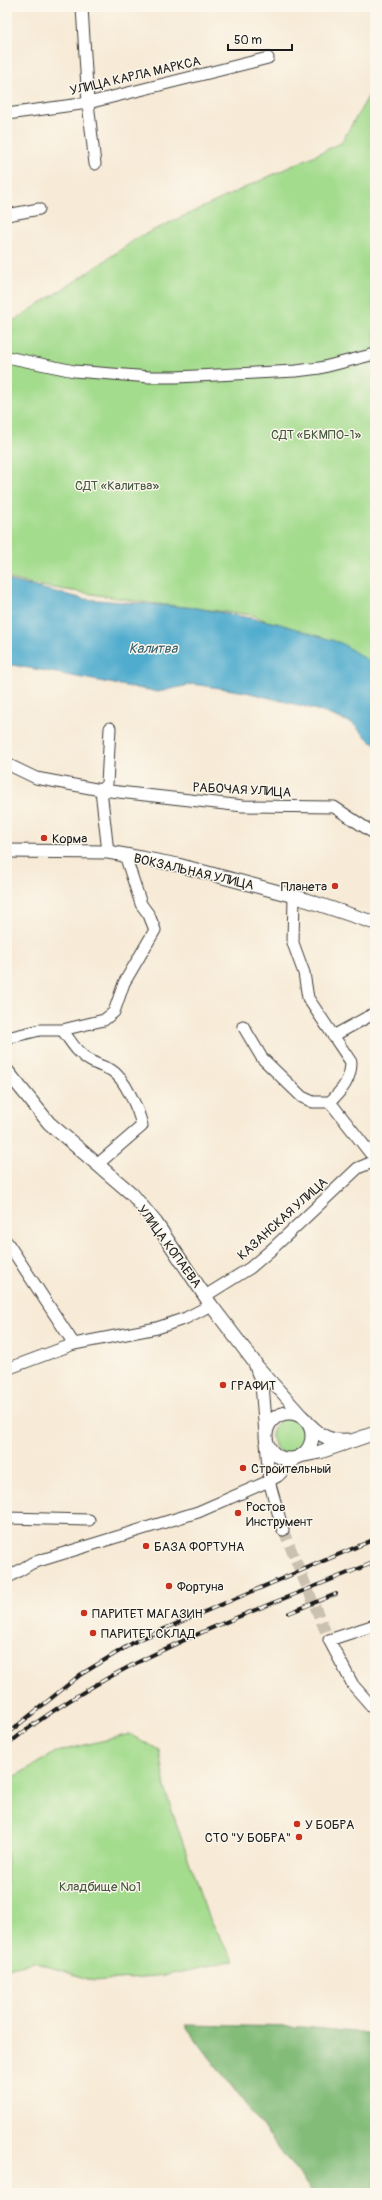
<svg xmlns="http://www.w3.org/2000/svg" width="382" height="2200" viewBox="0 0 382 2200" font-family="Pangolin,sans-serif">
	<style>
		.green { fill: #a4dc8e; stroke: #607c55 }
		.forest { fill: #83bc79; stroke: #506c4a }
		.water { fill: #50acce; stroke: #366475 }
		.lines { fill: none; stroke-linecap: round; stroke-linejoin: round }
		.minor-tunnel { stroke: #cbc1b1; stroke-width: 11; stroke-dasharray: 11 5.5; stroke-linecap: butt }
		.minor-casing { stroke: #3d3b38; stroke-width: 13 }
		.major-casing { stroke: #3d3b38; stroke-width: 15 }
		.minor { stroke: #fff; stroke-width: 11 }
		.major { stroke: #fff; stroke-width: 13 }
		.rail-casing { stroke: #1c1c1c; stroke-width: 4 }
		.rail { stroke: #fbf7ec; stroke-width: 2.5; stroke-dasharray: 8; stroke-linecap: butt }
		.poi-dot { fill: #c8321e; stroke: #fbf7ec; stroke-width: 1.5 }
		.labels { text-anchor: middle; stroke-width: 3; stroke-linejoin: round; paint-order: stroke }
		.street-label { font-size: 13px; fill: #1c1c1c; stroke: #fbf7ec }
		.park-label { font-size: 13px; fill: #45563e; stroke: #fbf7ec }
		.poi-label { font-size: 13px; fill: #1c1c1c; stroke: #fbf7ec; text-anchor: start }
		.water-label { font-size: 14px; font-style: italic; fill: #335d6c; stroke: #fbf7ec }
	</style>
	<rect width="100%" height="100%" fill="#fbf7ec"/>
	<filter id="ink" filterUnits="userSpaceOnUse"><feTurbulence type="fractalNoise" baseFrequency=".025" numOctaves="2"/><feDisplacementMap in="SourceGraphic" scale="8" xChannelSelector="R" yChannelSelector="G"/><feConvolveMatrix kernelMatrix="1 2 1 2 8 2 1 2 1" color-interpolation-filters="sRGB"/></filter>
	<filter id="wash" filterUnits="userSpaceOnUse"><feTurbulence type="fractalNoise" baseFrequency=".012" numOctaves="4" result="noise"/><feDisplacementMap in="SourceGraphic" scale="16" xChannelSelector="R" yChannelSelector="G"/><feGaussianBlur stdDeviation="0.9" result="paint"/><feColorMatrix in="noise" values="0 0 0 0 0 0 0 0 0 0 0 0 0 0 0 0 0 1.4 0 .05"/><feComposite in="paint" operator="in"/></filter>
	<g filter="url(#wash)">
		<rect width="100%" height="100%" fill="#f7ead6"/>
		<path class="green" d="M 375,85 L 375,669 L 253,615 L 142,602 L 35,585 L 7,578 L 7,325 L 80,278 L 139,237 L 341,143 Z
			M272 1436a18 18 0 1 1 36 0a18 18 0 1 1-36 0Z
			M 130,1734 L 159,1750 L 166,1793 L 207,1914 L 234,1961 L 167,1975 L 94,1981 L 34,1962 L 7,1968 L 7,1781 L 56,1752 Z"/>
		<path class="forest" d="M 185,2025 L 303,2027 L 375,2034 L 375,2193 L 313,2193 Z"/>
		<path class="water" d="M 7,580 L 84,599 L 197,608 L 277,623 L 341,643 L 375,665 L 375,743 L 371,742 L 352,723 L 314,709 L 246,692 L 193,684 L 158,692 L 7,664 Z"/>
	</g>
	<g filter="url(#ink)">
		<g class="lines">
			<path class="minor-tunnel" d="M 283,1530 L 329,1640"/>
			<defs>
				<path id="minor" d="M 82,7 L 88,103 L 95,164
					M 7,114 L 88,103 L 268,58
					M 7,215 L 39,209
					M 7,357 L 74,371 L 150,377 L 176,377 L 296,371 L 320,368 L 375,354
					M 7,764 L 36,778 L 101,790 L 243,806 L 334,807 L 375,834
					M 108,852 L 101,790 L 107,784 L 110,728
					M 294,896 L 293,943 L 304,973 L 308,998 L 351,1062 C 351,1080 342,1090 330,1102
					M 243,1026 L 262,1058 L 302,1097 L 313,1102 L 330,1102
					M 62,1030 C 68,1037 73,1046 79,1052 C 88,1062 100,1065 111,1070 C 125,1078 139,1111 142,1126 L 98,1164
					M 333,1036 L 375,1013
					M 7,1038 L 40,1030 L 62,1030 L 104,1020 L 114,1012 L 124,983 L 155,930 L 149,915 L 141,904 L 125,855
					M 330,1102 L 370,1153 L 375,1157
					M 7,1242 L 74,1344
					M 205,1296 L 250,1268 L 271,1250 L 358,1168 L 375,1161
					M 258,1366 L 305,1419
					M 7,1369 L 74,1344 L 157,1328 L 186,1318 L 211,1305
					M 266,1441 L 269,1481 L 283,1530
					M 7,1518 L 89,1520
					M 7,1578 L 32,1563 L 198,1512 L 269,1481 L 278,1476 L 296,1458
					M 375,1625 L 329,1640 L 353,1685 L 375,1710"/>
				<path id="major" d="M 7,851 L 108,852 L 125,855 L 178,865 L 294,896 L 375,923
					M 7,1071 L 49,1123 L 132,1194 L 156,1223 L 211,1305 L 255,1363 L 262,1384 L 266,1434
					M266 1436a23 23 0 1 1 46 0a23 23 0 1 1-46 0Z
					M 310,1425 C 322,1437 330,1441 347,1440
					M 300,1456 L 320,1452 L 375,1433"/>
			</defs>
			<use href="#minor" class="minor-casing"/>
			<use href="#major" class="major-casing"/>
			<use href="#minor" class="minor"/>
			<use href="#major" class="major"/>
			<defs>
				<path id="rail" d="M 289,1613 L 336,1594
					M 7,1734 L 80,1675 L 136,1641 L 375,1539
					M 7,1745 C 114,1658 249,1614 375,1562"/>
			</defs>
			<use href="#rail" class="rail-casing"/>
			<use href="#rail" class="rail"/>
		</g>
	</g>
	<g class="poi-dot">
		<circle cx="44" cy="838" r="4"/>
		<circle cx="335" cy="886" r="4"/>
		<circle cx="223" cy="1385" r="4"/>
		<circle cx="243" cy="1468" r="4"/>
		<circle cx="238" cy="1513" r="4"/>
		<circle cx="146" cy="1546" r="4"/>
		<circle cx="169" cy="1586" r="4"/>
		<circle cx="84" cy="1613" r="4"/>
		<circle cx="93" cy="1633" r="4"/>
		<circle cx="297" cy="1824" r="4"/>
		<circle cx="299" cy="1837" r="4"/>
	</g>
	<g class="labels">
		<g class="street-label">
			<text transform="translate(135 75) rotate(-13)" y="5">УЛИЦА КАРЛА МАРКСА</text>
			<text transform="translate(242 789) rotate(3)" y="5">РАБОЧАЯ УЛИЦА</text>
			<text transform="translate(194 871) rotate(13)" y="5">ВОКЗАЛЬНАЯ УЛИЦА</text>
			<text transform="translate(282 1218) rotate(-42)" y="5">КАЗАНСКАЯ УЛИЦА</text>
			<text transform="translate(170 1246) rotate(54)" y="5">УЛИЦА КОПАЕВА</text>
		</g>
		<g class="park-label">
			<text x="316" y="439">СДТ «БКМПО-1»</text>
			<text x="117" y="490">СДТ «Калитва»</text>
			<text x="100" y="1891">Кладбище №1</text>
		</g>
		<g class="poi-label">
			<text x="52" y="843">Корма</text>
			<text x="327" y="891" text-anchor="end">Планета</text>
			<text x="231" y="1390">ГРАФИТ</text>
			<text x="251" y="1473">Строительный</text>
			<text x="246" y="1511">Ростов<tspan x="246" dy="15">Инструмент</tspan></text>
			<text x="154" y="1551">БАЗА ФОРТУНА</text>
			<text x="177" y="1591">Фортуна</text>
			<text x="92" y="1618">ПАРИТЕТ МАГАЗИН</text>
			<text x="101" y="1638">ПАРИТЕТ СКЛАД</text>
			<text x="305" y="1829">У БОБРА</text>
			<text x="291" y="1842" text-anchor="end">СТО "У БОБРА"</text>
		</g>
		<g class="water-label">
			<text x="153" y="653">Калитва</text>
		</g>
	</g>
	<rect width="382" height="2200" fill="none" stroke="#fbf7ec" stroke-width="24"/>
	<path d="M228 44v6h64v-6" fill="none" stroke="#1c1c1c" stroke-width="2"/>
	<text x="234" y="44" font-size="12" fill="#1c1c1c" stroke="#fbf7ec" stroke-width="3" paint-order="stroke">50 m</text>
</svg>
